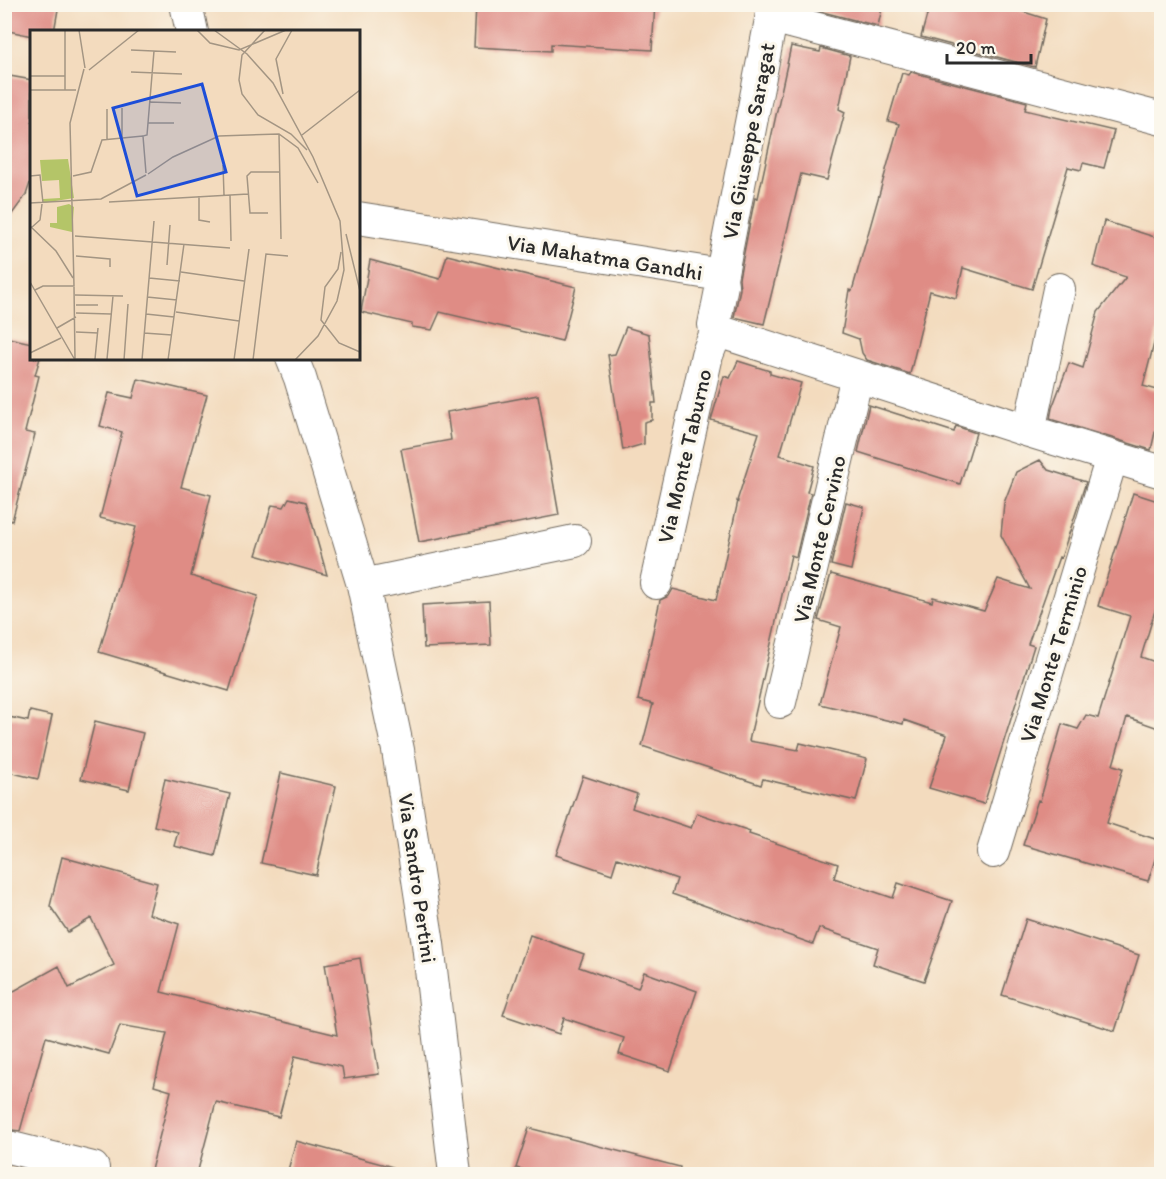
<svg xmlns="http://www.w3.org/2000/svg" width="1166" height="1179" viewBox="0 0 1166 1179" font-family="Itim,sans-serif">
	<style>
		.building { fill: #df8c85 }
		.lines { fill: none; stroke-linecap: round; stroke-linejoin: round }
		.minor-casing { stroke: #71695e; stroke-width: 34 }
		.minor { stroke: #fff; stroke-width: 32 }
		.labels { text-anchor: middle; stroke-width: 6; stroke-linejoin: round; paint-order: stroke }
		.street-label { font-size: 22px; fill: #2b2b2b; stroke: #fbf7ec }
		.inset-road { fill: none; stroke: #a39583; stroke-width: 1.5 }
		.view { fill: #1d4ed8; fill-opacity: 0.15; stroke: #1d4ed8; stroke-width: 3 }
		.inset-edge { fill: none; stroke: #2b2b2b; stroke-width: 3 }
	</style>
	<rect width="100%" height="100%" fill="#fbf7ec"/>
	<filter id="ink" filterUnits="userSpaceOnUse"><feTurbulence type="fractalNoise" baseFrequency=".0167" numOctaves="2"/><feDisplacementMap in="SourceGraphic" scale="12" xChannelSelector="R" yChannelSelector="G"/><feConvolveMatrix kernelMatrix="1 2 1 2 8 2 1 2 1" color-interpolation-filters="sRGB"/></filter>
	<filter id="wash" filterUnits="userSpaceOnUse"><feTurbulence type="fractalNoise" baseFrequency=".008" numOctaves="4" result="noise"/><feDisplacementMap in="SourceGraphic" scale="24" xChannelSelector="R" yChannelSelector="G"/><feGaussianBlur stdDeviation="1.35" result="paint"/><feColorMatrix in="noise" values="0 0 0 0 0 0 0 0 0 0 0 0 0 0 0 0 0 1.4 0 .05"/><feComposite in="paint" operator="in"/></filter>
	<g filter="url(#wash)">
		<rect width="100%" height="100%" fill="#f3dbbe"/>
		<g id="blocks">
			<path class="building" d="M 4,4 L 59,4 L 54,32 L 32,32 L 32,36 L 4,30 Z
				M 476,4 L 655,4 L 652,50 L 551,44 L 551,51 L 474,47 Z
				M 808,4 L 883,4 L 878,26 L 807,8 Z
				M 930,4 L 999,4 L 1046,19 L 1035,67 L 921,37 Z
				M 791,46 L 820,52 L 821,48 L 850,56 L 839,109 L 845,112 L 827,180 L 801,174 L 764,324 L 734,317 L 740,289 L 739,278 L 755,197 L 758,198 Z
				M 911,72 L 1027,102 L 1025,110 L 1114,131 L 1104,168 L 1083,163 L 1081,170 L 1068,167 L 1032,289 L 963,268 L 956,298 L 930,291 L 910,374 L 867,360 L 862,353 L 859,339 L 842,333 L 849,290 L 852,291 L 899,124 L 888,121 L 902,73 L 909,75 Z
				M 4,75 L 32,80 L 32,177 L 26,195 L 4,225 Z
				M 1104,221 L 1161,239 L 1161,329 L 1158,328 L 1143,386 L 1161,391 L 1161,406 L 1151,450 L 1050,419 L 1052,408 L 1069,363 L 1083,368 L 1098,312 L 1126,277 L 1093,266 Z
				M 447,255 L 576,287 L 562,341 L 440,312 L 432,330 L 412,327 L 412,324 L 361,312 L 370,260 L 440,279 Z
				M 626,327 L 649,334 L 656,403 L 652,403 L 652,420 L 644,422 L 644,444 L 623,450 L 608,355 L 615,354 Z
				M 4,337 L 32,343 L 32,358 L 40,358 L 35,375 L 39,376 L 25,432 L 35,434 L 12,521 L 4,520 Z
				M 738,361 L 770,371 L 770,374 L 801,383 L 780,455 L 814,466 L 807,492 L 811,493 L 796,557 L 791,555 L 749,741 L 798,750 L 800,743 L 867,759 L 856,801 L 763,779 L 761,785 L 642,746 L 653,704 L 638,700 L 660,600 L 669,596 L 673,589 L 716,600 L 738,501 L 737,501 L 759,433 L 711,420 L 724,376 L 730,378 Z
				M 138,379 L 207,395 L 181,487 L 211,495 L 191,576 L 258,596 L 229,691 L 99,652 L 136,527 L 100,518 L 122,432 L 100,426 L 109,393 L 133,398 Z
				M 538,395 L 559,515 L 419,542 L 401,449 L 451,440 L 447,412 Z
				M 869,405 L 954,432 L 956,426 L 976,433 L 960,484 L 858,452 Z
				M 1040,460 L 1048,470 L 1086,482 L 1061,558 L 1059,557 L 1028,644 L 1034,646 L 984,804 L 929,788 L 947,735 L 904,720 L 903,724 L 820,704 L 841,627 L 818,620 L 831,574 L 932,602 L 933,597 L 984,611 L 998,579 L 1030,589 L 1001,535 L 1004,503 L 1016,472 Z
				M 1133,493 L 1161,502 L 1161,591 L 1141,657 L 1161,664 L 1161,729 L 1127,717 L 1113,765 L 1123,768 L 1107,823 L 1161,841 L 1148,881 L 1023,845 L 1038,800 L 1040,801 L 1062,724 L 1078,729 L 1086,715 L 1098,718 L 1130,616 L 1098,606 Z
				M 289,498 L 306,502 L 327,575 L 256,555 L 272,505 L 284,507 Z
				M 846,502 L 864,507 L 851,570 L 831,565 Z
				M 489,601 L 491,645 L 424,648 L 422,605 Z
				M 30,711 L 52,716 L 38,779 L 4,771 L 4,716 L 28,721 Z
				M 95,721 L 143,733 L 129,790 L 81,779 Z
				M 281,773 L 336,786 L 316,875 L 261,863 Z
				M 583,776 L 637,794 L 632,808 L 691,828 L 697,813 L 750,831 L 749,834 L 838,864 L 834,878 L 893,898 L 898,883 L 952,901 L 924,981 L 873,964 L 878,948 L 819,928 L 813,944 L 672,894 L 677,879 L 617,858 L 612,874 L 556,855 Z
				M 165,779 L 230,794 L 215,856 L 174,846 L 178,832 L 154,826 Z
				M 62,857 L 157,883 L 149,914 L 179,924 L 161,992 L 337,1035 L 325,964 L 360,958 L 379,1074 L 344,1079 L 342,1067 L 295,1056 L 279,1117 L 216,1102 L 197,1174 L 150,1174 L 171,1091 L 154,1086 L 167,1033 L 120,1025 L 109,1054 L 46,1037 L 20,1131 L 4,1129 L 4,1018 L 12,992 L 59,966 L 69,988 L 114,965 L 91,918 L 68,932 L 50,906 Z
				M 1026,919 L 1139,955 L 1115,1031 L 1002,995 Z
				M 530,935 L 584,954 L 579,967 L 638,988 L 644,972 L 697,991 L 670,1071 L 619,1054 L 624,1038 L 564,1018 L 559,1034 L 503,1015 Z
				M 529,1128 L 680,1167 L 679,1174 L 541,1174 L 516,1168 Z
				M 296,1141 L 393,1167 L 392,1174 L 287,1174 Z"/>
		</g>
	</g>
	<g filter="url(#ink)">
		<use href="#blocks" fill-opacity="0" stroke="#71695e" stroke-width="1.5"/>
		<g class="lines">
			<defs>
				<path id="minor" d="M 186,4 L 192,32
					M 772,17 L 1162,119
					M 358,218 L 715,274 L 721,278 L 722,285 L 714,325 L 718,331 L 1029,431 L 1162,472
					M 721,278 L 774,4
					M 292,358 L 300,378 L 363,585 L 398,750 L 428,944 L 455,1174
					M 1029,431 L 1059,289
					M 656,583 L 707,355 L 717,330
					M 363,585 L 575,541
					M 780,702 L 857,376
					M 993,852 L 1112,457
					M 4,1146 L 93,1168"/>
			</defs>
			<use href="#minor" class="minor-casing"/>
			<use href="#minor" class="minor"/>
		</g>
	</g>
	<g class="labels">
		<g class="street-label">
			<text transform="translate(748 141) rotate(-79)" y="8">Via Giuseppe Saragat</text>
			<text transform="translate(605 257) rotate(9)" y="8">Via Mahatma Gandhi</text>
			<text transform="translate(684 456) rotate(-77)" y="8">Via Monte Taburno</text>
			<text transform="translate(819 539) rotate(-77)" y="8">Via Monte Cervino</text>
			<text transform="translate(1053 654) rotate(-73)" y="8">Via Monte Terminio</text>
			<text transform="translate(418 878) rotate(82)" y="8">Via Sandro Pertini</text>
		</g>
	</g>
	<g transform="translate(30 30)">
		<rect width="330" height="330" fill="#f3dbbe"/>
		<path d="M 38,129 L 44,168 L 13,173 L 13,169 L 30,168 L 29,150 L 12,151 L 10,130 ZM 39,174 L 44,177 L 42,202 L 20,197 L 20,193 L 27,193 L 27,177 Z" fill="#b4c568"/>
		<path class="inset-road" d="M 49,0 L 55,38M 167,0 L 180,13 L 209,20 L 256,0M 184,0 L 217,24 L 243,53 L 283,127 L 310,191 L 314,240 L 307,271 L 288,306 L 265,330M 235,0 L 212,25 L 209,50 L 212,64 L 228,85 L 261,104 L 277,120M 101,20 L 146,22M 59,40 L 109,0M 101,42 L 152,44M 0,46 L 35,46M 0,60 L 46,60M 35,60 L 35,0M 253,64 L 246,29 L 262,0M 119,72 L 151,73M 92,78 L 92,107M 118,93 L 144,93M 249,104 L 251,209M 272,105 L 330,60M 77,109 L 77,79M 193,135 L 194,165M 116,143 L 113,106 L 117,105 L 124,21M 118,144 L 143,127 L 189,106 L 249,104 L 268,118 L 288,153M 0,146 L 10,145 L 13,173M 43,146 L 61,142 L 72,110 L 113,106M 200,165 L 201,211M 169,166 L 169,190 L 180,192M 79,172 L 218,164M 0,173 L 71,169 L 116,145M 238,183 L 220,183 L 217,146 L 221,142 L 249,142M 0,196 L 26,221 L 43,248M 1,198 L 10,190 L 12,174M 316,204 L 330,261M 45,206 L 200,218M 311,222 L 308,239 L 295,257 L 291,290 L 309,313 L 330,322M 46,226 L 80,229 L 80,237M 137,235 L 140,195M 151,242 L 214,251M 119,248 L 150,251M 0,252 L 45,330M 44,257 L 45,329 L 85,330M 5,260 L 13,256 L 44,256 L 40,93 L 54,39M 45,265 L 93,266M 117,267 L 147,270M 46,275 L 68,275M 146,282 L 209,291M 46,283 L 81,284M 116,284 L 144,287M 27,298 L 46,287M 46,302 L 68,303M 114,303 L 142,305M 0,323 L 31,308M 65,329 L 68,298M 77,329 L 83,266M 94,330 L 98,274M 112,330 L 124,191M 138,330 L 154,214M 204,330 L 219,219M 223,330 L 236,224 L 258,226"/>
		<path class="view" d="M 172,54 L 196,142 L 107,166 L 83,78 Z"/>
		<rect width="330" height="330" class="inset-edge"/>
	</g>
	<rect width="1166" height="1179" fill="none" stroke="#fbf7ec" stroke-width="24"/>
	<path d="M947 54v9h84v-9" fill="none" stroke="#2b2b2b" stroke-width="3"/>
	<text x="956" y="54" font-size="18" fill="#2b2b2b" stroke="#fbf7ec" stroke-width="4.5" paint-order="stroke">20 m</text>
</svg>
